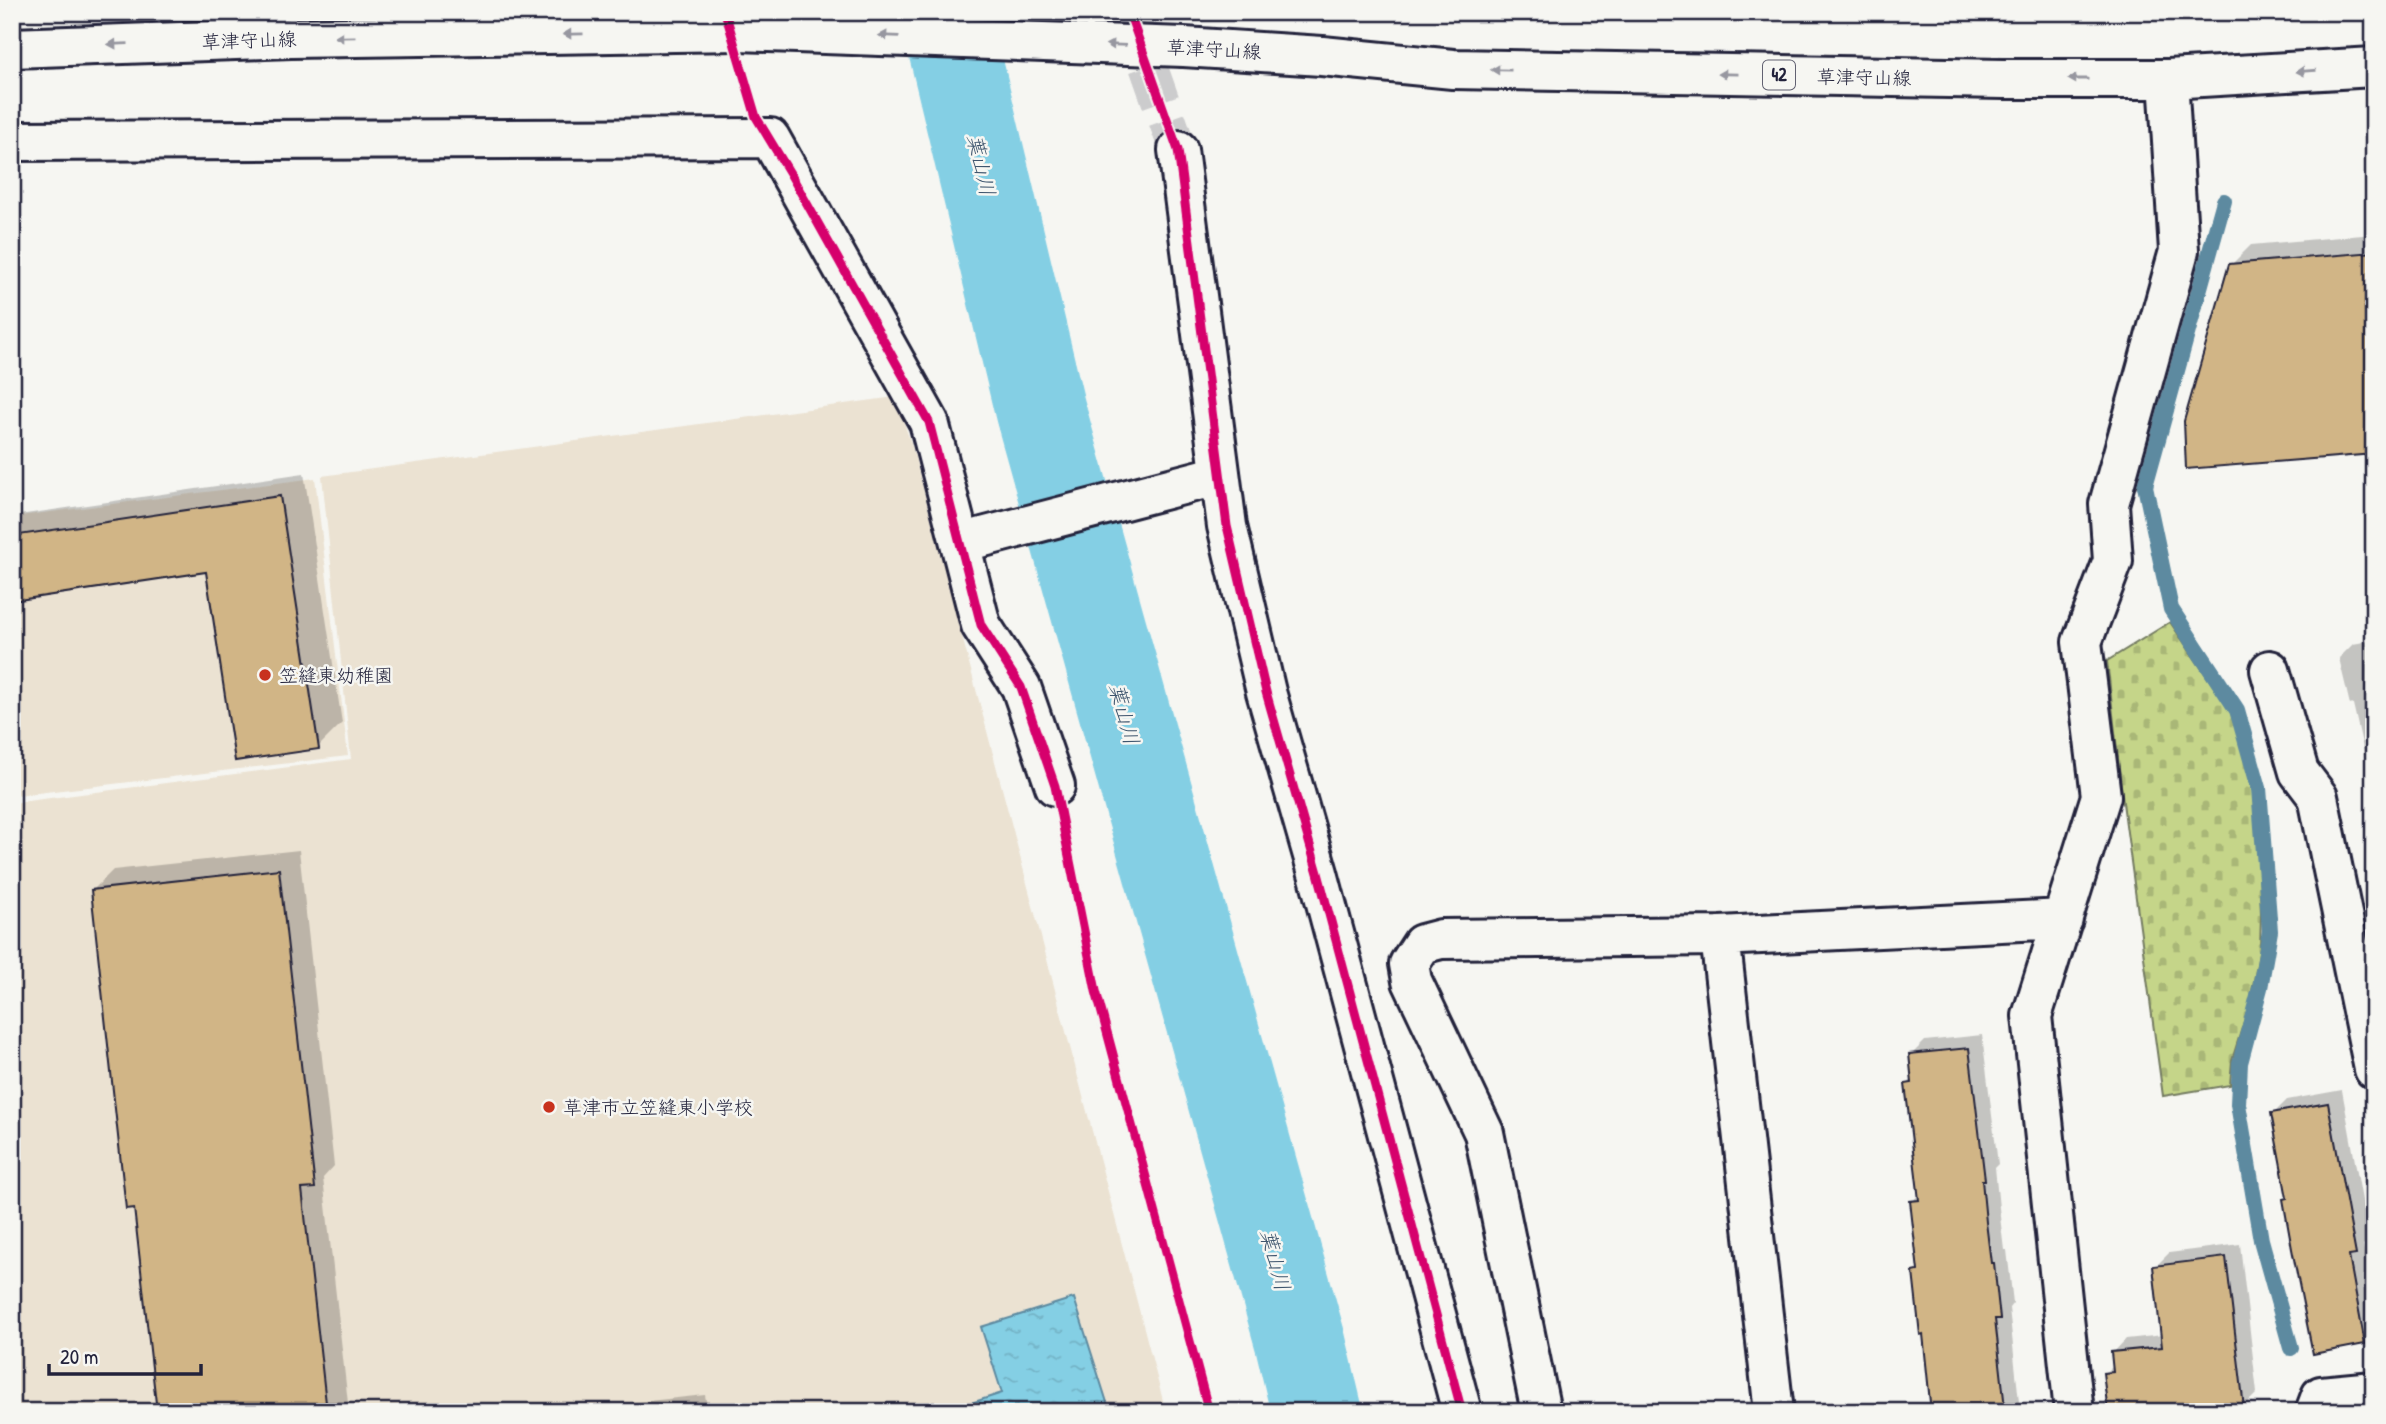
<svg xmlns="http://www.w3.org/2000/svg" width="2386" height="1424" viewBox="0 0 2386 1424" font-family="'Patrick Hand','Klee One',sans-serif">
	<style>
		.built { fill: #ebe2d2 }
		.cemetery { fill: url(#cemetery-stones); stroke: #747c62; stroke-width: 2 }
		.water { fill: url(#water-ripples); stroke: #5d8aa0; stroke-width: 2 }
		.shadow { fill: #0003 }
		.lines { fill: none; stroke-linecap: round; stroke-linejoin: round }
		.stream { stroke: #5d8aa0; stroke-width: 16 }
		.river { stroke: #84cfe4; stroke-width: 91 }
		.building { fill: #d1b586; stroke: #22223b; stroke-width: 2 }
		.minor-tunnel { stroke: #cccccd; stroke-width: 38; stroke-dasharray: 38 19; stroke-linecap: butt }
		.minor-casing { stroke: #22223b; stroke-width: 44 }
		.primary-casing { stroke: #22223b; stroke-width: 44 }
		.minor { stroke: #f6f6f2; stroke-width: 38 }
		.primary { stroke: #f6f6f2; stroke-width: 38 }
		.primary-bridge-casing { stroke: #22223b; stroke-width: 44; stroke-linecap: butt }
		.primary-bridge { stroke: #f6f6f2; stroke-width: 38 }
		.cycleway-casing { stroke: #f6f6f2; stroke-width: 13 }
		.cycleway { stroke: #d6006c; stroke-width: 9 }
		.oneway { fill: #9797a0 }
		.poi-dot { fill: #c8321e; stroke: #f6f6f2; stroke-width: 2.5 }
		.labels { text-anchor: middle; stroke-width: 5; stroke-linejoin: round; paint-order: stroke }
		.shield { fill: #f6f6f2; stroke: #626272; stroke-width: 2 }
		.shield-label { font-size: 18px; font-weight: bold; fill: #22223b }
		.street-label { font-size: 19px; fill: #22223b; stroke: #f6f6f2 }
		.poi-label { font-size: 19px; fill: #22223b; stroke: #f6f6f2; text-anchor: start }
		.water-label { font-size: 21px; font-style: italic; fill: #3f566e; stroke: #f6f6f2 }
	</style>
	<defs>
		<pattern id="cemetery-stones" width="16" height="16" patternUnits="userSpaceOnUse" patternTransform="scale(1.75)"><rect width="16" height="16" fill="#c5d589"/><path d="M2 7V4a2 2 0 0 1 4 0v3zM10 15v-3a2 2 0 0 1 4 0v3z" fill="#a9b777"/></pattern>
		<pattern id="water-ripples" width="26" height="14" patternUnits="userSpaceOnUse" patternTransform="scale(1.75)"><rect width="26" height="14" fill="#84cfe4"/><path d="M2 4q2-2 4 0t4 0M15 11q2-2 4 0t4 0" fill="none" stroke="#72b1c4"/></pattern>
	</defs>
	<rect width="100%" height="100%" fill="#f6f6f2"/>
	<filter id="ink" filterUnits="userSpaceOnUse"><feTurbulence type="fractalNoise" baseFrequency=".0143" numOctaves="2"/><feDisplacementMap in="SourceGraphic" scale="14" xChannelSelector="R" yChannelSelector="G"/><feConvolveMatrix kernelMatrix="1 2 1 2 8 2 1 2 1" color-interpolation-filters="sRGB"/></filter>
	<g filter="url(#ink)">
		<path class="built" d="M 895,397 L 912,446 L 1166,1412 L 12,1412 L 12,803 L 351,759 L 322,476 Z
			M 315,478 L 348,756 L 12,796 L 12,517 Z"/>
		<path class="cemetery" d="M 2170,622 L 2233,715 L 2253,786 L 2258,840 L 2261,915 L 2260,948 L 2250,1002 L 2232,1060 L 2230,1085 L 2163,1096 L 2123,803 L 2107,661 Z"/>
		<path class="water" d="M 1074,1298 L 1110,1412 L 967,1412 L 965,1405 L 1002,1393 L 981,1327 Z"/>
		<path class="shadow" d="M 2374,234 L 2374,452 L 2231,265 L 2251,245 Z
			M 304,473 L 342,723 L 318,747 L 207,570 L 12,599 L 12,516 Z
			M 2374,640 L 2374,755 L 2365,757 L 2353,704 L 2350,705 L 2339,658 L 2353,644 Z
			M 299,850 L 334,1166 L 323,1178 L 349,1412 L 159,1412 L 136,1206 L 93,890 L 113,870 Z
			M 1982,1035 L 1998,1164 L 1995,1167 L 1999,1208 L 2004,1250 L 2007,1250 L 2013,1303 L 2009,1308 L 2020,1411 L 2028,1412 L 1933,1412 L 1924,1333 L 1915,1273 L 1919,1268 L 1912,1202 L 1920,1193 L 1907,1084 L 1914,1078 L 1911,1055 L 1925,1041 Z
			M 2342,1090 L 2369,1239 L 2363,1245 L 2374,1303 L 2374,1333 L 2364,1342 L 2285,1199 L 2288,1197 L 2273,1114 L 2287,1100 Z
			M 2240,1244 L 2257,1393 L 2243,1407 L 2220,1409 L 2217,1412 L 2110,1412 L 2105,1374 L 2114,1365 L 2113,1353 L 2126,1339 L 2163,1335 L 2155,1267 L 2169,1253 Z
			M 705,1395 L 708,1412 L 545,1412 Z"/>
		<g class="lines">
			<path class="stream" d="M 2224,201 L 2145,486 L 2171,609 L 2237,710 L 2259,788 L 2270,931 L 2260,988 L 2240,1063 L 2238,1104 L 2261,1240 L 2291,1348"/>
			<path class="river" d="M 945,12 L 1040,410 L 1300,1340 L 1317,1412"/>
		</g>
		<path class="building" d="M 2374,252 L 2374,454 L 2186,469 L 2184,421 L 2229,264 Z
			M 280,496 L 319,749 L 235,761 L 206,572 L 12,601 L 12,536 Z
			M 279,869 L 315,1188 L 302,1189 L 327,1412 L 157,1412 L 134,1208 L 126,1209 L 91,890 Z
			M 1969,1048 L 1985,1180 L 1982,1180 L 1986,1222 L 1991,1263 L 1994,1263 L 2000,1319 L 1995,1319 L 2005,1408 L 1970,1412 L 1931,1412 L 1923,1334 L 1920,1335 L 1913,1272 L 1918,1271 L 1910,1201 L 1919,1200 L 1905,1084 L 1912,1083 L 1909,1054 Z
			M 2328,1103 L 2356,1255 L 2349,1256 L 2365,1344 L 2313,1354 L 2292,1249 L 2283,1199 L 2287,1198 L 2271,1113 Z
			M 2226,1257 L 2244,1408 L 2215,1412 L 2108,1412 L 2103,1373 L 2113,1372 L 2111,1352 L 2162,1347 L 2153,1266 Z"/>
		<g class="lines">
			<path class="minor-tunnel" d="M 1129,12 L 1178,150"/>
			<defs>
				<path id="minor" d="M 12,141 L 770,138 L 929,422 L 981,625 L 1021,687 L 1055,786
					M 1178,150 L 1227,526 L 1266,692 L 1318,873 L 1462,1412
					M 960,543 L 1220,475
					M 2270,670 L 2299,772 L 2318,797 L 2374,1069
					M 1720,936 L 1774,1412
					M 1541,1412 L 1484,1133 L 1412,981 L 1409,964 L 1422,944 L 1441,939 L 1720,936 L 2063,919
					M 2074,1412 L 2032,1016 L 2101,796 L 2082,642 L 2113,561 L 2109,504 L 2179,251 L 2168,79
					M 2315,1412 L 2321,1396 L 2374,1391"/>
				<path id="primary" d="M 1184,47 L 1322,56 L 1453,69 L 2003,79 L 2168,79 L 2374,67
					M 12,48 L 291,38 L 739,31"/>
			</defs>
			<use href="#minor" class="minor-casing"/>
			<use href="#primary" class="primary-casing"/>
			<use href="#minor" class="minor"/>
			<use href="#primary" class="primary"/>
			<defs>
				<path id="primary-bridge" d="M 739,31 L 1184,47"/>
			</defs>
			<use href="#primary-bridge" class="primary-bridge-casing"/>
			<use href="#primary-bridge" class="primary-bridge"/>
			<defs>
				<path id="cycleway" d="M 725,12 L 756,117 L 791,175 L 929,422 L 981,625 L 1021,687 L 1055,786 L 1096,991 L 1209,1412
					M 1129,12 L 1178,150 L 1227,526 L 1266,692 L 1318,873 L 1462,1412"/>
			</defs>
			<use href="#cycleway" class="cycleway-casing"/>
			<use href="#cycleway" class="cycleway"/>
		</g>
		<defs><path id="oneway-solid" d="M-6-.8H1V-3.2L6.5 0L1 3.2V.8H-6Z" transform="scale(1.75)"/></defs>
		<g class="oneway">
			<use href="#oneway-solid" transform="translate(573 34) rotate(179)"/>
			<use href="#oneway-solid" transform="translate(889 36) rotate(-178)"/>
			<use href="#oneway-solid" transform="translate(345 37) rotate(179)"/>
			<use href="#oneway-solid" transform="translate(118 44) rotate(178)"/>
			<use href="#oneway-solid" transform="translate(1116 45) rotate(-178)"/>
			<use href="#oneway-solid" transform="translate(1501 70) rotate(-179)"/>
			<use href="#oneway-solid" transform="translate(2306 71) rotate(176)"/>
			<use href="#oneway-solid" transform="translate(1728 74) rotate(-179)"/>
			<use href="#oneway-solid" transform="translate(2078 79) rotate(-180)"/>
		</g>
	</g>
	<g class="poi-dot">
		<circle cx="265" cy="675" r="7"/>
		<circle cx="549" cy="1107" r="7"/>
	</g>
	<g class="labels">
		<rect class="shield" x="1763" y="60.5" width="32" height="29" rx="5"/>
		<g class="shield-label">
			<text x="1779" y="81">42</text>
		</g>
		<g class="street-label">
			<text transform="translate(249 40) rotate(-2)" y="7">草津守山線</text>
			<text transform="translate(1214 49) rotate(3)" y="7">草津守山線</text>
			<text transform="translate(1864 77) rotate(1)" y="7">草津守山線</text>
		</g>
		<g class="poi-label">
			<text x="279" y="682">笠縫東幼稚園</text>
			<text x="563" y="1114">草津市立笠縫東小学校</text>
		</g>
		<g class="water-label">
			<text transform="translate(981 165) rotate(77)" y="7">葉山川</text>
			<text transform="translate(1124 714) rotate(75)" y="7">葉山川</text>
			<text transform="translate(1275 1260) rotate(75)" y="7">葉山川</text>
		</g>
	</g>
	<rect width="2386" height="1424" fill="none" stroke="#f6f6f2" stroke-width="42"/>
	<rect x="21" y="21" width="2344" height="1382" fill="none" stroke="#22223b" stroke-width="2.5" filter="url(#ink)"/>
	<path d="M49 1364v10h152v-10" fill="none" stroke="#22223b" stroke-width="3.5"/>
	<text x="60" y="1364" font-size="21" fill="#22223b" stroke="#f6f6f2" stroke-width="5" paint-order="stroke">20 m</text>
</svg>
